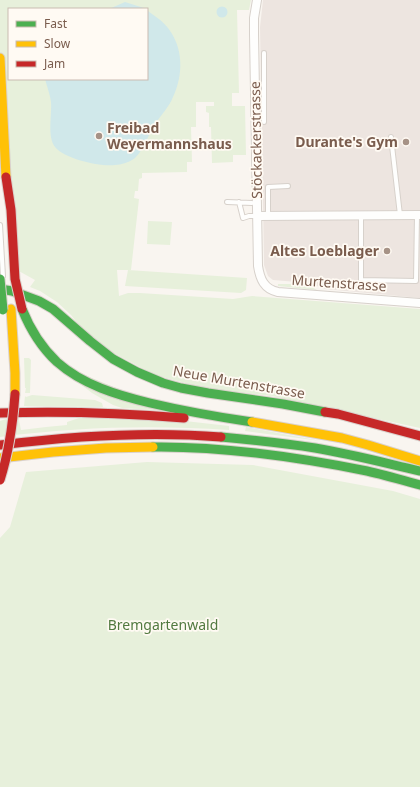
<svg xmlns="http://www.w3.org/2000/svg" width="420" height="787" viewBox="0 0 420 787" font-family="'Noto Sans',sans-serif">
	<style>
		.industrial { fill: #ede5e0 }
		.green { fill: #e7f0db; fill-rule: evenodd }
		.water { fill: #d0e8ea }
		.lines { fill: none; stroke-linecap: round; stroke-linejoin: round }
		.lane-casing { stroke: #d7d1cb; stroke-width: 6 }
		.street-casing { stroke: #d7d1cb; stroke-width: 10 }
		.fast-casing { stroke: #dad1cc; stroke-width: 11 }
		.slow-casing { stroke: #dad1cc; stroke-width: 11 }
		.jam-casing { stroke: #dad1cc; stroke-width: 11 }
		.lane { stroke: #fefefd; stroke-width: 4 }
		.street { stroke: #fefefd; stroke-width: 8 }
		.fast { stroke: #4caf50; stroke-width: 9 }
		.slow { stroke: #ffc107; stroke-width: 9 }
		.jam { stroke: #c62828; stroke-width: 9 }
		.fast-bridge-casing { stroke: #dad1cc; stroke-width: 11; stroke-linecap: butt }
		.jam-bridge-casing { stroke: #dad1cc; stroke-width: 11; stroke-linecap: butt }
		.fast-bridge { stroke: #4caf50; stroke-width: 9 }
		.jam-bridge { stroke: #c62828; stroke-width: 9 }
		.poi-dot { fill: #a69286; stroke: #fffaf3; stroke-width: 1.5 }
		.labels { text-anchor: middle; stroke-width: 3.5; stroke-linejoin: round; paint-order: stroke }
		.poi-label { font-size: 14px; font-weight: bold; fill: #7a5c4d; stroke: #fffaf3; text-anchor: end }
		.street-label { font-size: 14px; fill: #7a5c4d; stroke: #fffaf3 }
		.park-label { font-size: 14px; fill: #537a41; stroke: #fffaf3 }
	</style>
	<rect width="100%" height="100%" fill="#f9f5f0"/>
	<path class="industrial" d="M 263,0 L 420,0 L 420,298 L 325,289 L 309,283 L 273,280 L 268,276 L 264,265 L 264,259 L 260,27 Z"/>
	<path class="green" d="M 0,0 L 251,0 L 249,10 L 237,10 L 239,93 L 232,93 L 232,106 L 245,106 L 246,155 L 233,155 L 233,162 L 212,163 L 211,127 L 209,127 L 209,113 L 206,112 L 206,106 L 214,106 L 214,102 L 196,102 L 196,127 L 191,127 L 192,162 L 187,162 L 187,172 L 142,173 L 142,178 L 139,179 L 138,191 L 135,191 L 134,198 L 139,199 L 131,270 L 117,270 L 119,296 L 128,293 L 140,293 L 233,299 L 252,296 L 420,309 L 420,428 L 272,396 L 208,389 L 155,375 L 108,350 L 81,328 L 71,315 L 57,302 L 40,291 L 30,287 L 35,280 L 17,270 L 0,79 ZM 9,9 L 147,9 L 147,79 L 9,79 Z
		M 148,221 L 172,222 L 170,245 L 147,244 Z
		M 128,270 L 247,278 L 246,290 L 241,293 L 125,286 Z
		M 278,284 C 291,284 307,283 317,290 L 278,286 Z
		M 24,358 L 29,358 L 31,360 L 30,393 L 25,393 L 26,388 L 25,388 Z
		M 49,360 L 171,411 L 122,408 L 113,405 L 92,393 Z
		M 32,395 L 95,400 L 102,403 L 103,407 L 24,406 L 25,396 L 26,397 Z
		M 18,415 L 21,430 L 46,427 L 67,425 L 67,422 L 88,415 L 185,421 L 229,426 L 229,430 C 151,425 77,427 0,437 L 0,421 Z
		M 246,427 L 321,441 L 245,431 Z
		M 147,462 L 253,465 L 393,491 L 420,499 L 420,787 L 0,787 L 0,538 L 10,527 L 26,472 Z"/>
	<path class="water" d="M 125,2 L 144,8 L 145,9 L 109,9 Z
		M216.5 12a5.5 5.5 0 1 1 11 0a5.5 5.5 0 1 1-11 0Z
		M 147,10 C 154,16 162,20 168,28 C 183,47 184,74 173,97 C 169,107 161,115 155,124 C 148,135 144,149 135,158 C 130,162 121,165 115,165 C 100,167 65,159 55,147 C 47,136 52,116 51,102 C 50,94 47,87 45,79 L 147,79 Z"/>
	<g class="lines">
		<defs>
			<path id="lane" d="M 264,122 L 264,53
				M 391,137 L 400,215
				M 227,202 L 252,203
				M 239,202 L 243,218 L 249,216 L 257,216
				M 268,216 L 268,187 L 288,186
				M 361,216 L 361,280 L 416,281 L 417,215
				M 0,225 L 3,276"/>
			<path id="street" d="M 257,0 L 254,18 L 254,34 L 258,266 C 260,279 264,289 278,292 L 420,303
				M 257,216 L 420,215"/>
			<path id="fast" d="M 0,289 L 12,291 L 39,301 L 53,309 L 90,341 L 113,359 L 137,372 L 163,383 L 181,388 L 208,393 L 283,404 L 325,412
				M 22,309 C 30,329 41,347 57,362 C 83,385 117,395 150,403 C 184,411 218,417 252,422
				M 221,437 C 253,440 284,443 315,448 C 351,454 385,463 420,471
				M 153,447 C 225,446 297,457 367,471 C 385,475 402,480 420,485"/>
			<path id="slow" d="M 0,58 L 6,177
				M 11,309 L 15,373 L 15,394
				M 252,422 L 342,438 L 368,445 L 420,461
				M 0,458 L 53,452 L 106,448 L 153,447"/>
			<path id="jam" d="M 325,412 L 338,414 L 420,436
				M 0,413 C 62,411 123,413 184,418
				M 0,445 C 73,436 147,431 221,437"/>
		</defs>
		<use href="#lane" class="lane-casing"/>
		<use href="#street" class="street-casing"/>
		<use href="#fast" class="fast-casing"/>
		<use href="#slow" class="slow-casing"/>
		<use href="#jam" class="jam-casing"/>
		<use href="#lane" class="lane"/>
		<use href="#street" class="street"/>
		<use href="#fast" class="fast"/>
		<use href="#slow" class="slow"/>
		<use href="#jam" class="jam"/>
		<defs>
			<path id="fast-bridge" d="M 0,279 L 3,310"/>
			<path id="jam-bridge" d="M 6,177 L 11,210 L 15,279 L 22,309
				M 0,480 C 9,452 13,423 15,394"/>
		</defs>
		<use href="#fast-bridge" class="fast-bridge-casing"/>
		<use href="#jam-bridge" class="jam-bridge-casing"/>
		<use href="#fast-bridge" class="fast-bridge"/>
		<use href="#jam-bridge" class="jam-bridge"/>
	</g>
	<g class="poi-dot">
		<circle cx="99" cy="136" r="4"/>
		<circle cx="406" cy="142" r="4"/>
		<circle cx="387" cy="251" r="4"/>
	</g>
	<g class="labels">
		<g class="poi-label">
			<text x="107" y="133" text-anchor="start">Freibad<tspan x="107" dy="16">Weyermannshaus</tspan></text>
			<text x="398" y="147">Durante's Gym</text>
			<text x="379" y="256">Altes Loeblager</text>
		</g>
		<g class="street-label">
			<text transform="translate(256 140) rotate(-91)" y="5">Stöckackerstrasse</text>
			<text transform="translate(339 283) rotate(4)" y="5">Murtenstrasse</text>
			<text transform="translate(239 382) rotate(10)" y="5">Neue Murtenstrasse</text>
		</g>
		<g class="park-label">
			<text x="163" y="630">Bremgartenwald</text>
		</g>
	</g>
	<rect x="8" y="8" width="140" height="72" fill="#fffaf3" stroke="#cabbb1"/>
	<rect x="16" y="21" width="20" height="6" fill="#4caf50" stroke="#cabbb1"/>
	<text x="44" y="28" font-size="12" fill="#7a5c4d">Fast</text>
	<rect x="16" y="41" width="20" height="6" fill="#ffc107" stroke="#cabbb1"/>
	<text x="44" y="48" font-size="12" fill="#7a5c4d">Slow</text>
	<rect x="16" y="61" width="20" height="6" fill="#c62828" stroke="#cabbb1"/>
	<text x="44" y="68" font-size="12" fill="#7a5c4d">Jam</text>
</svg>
